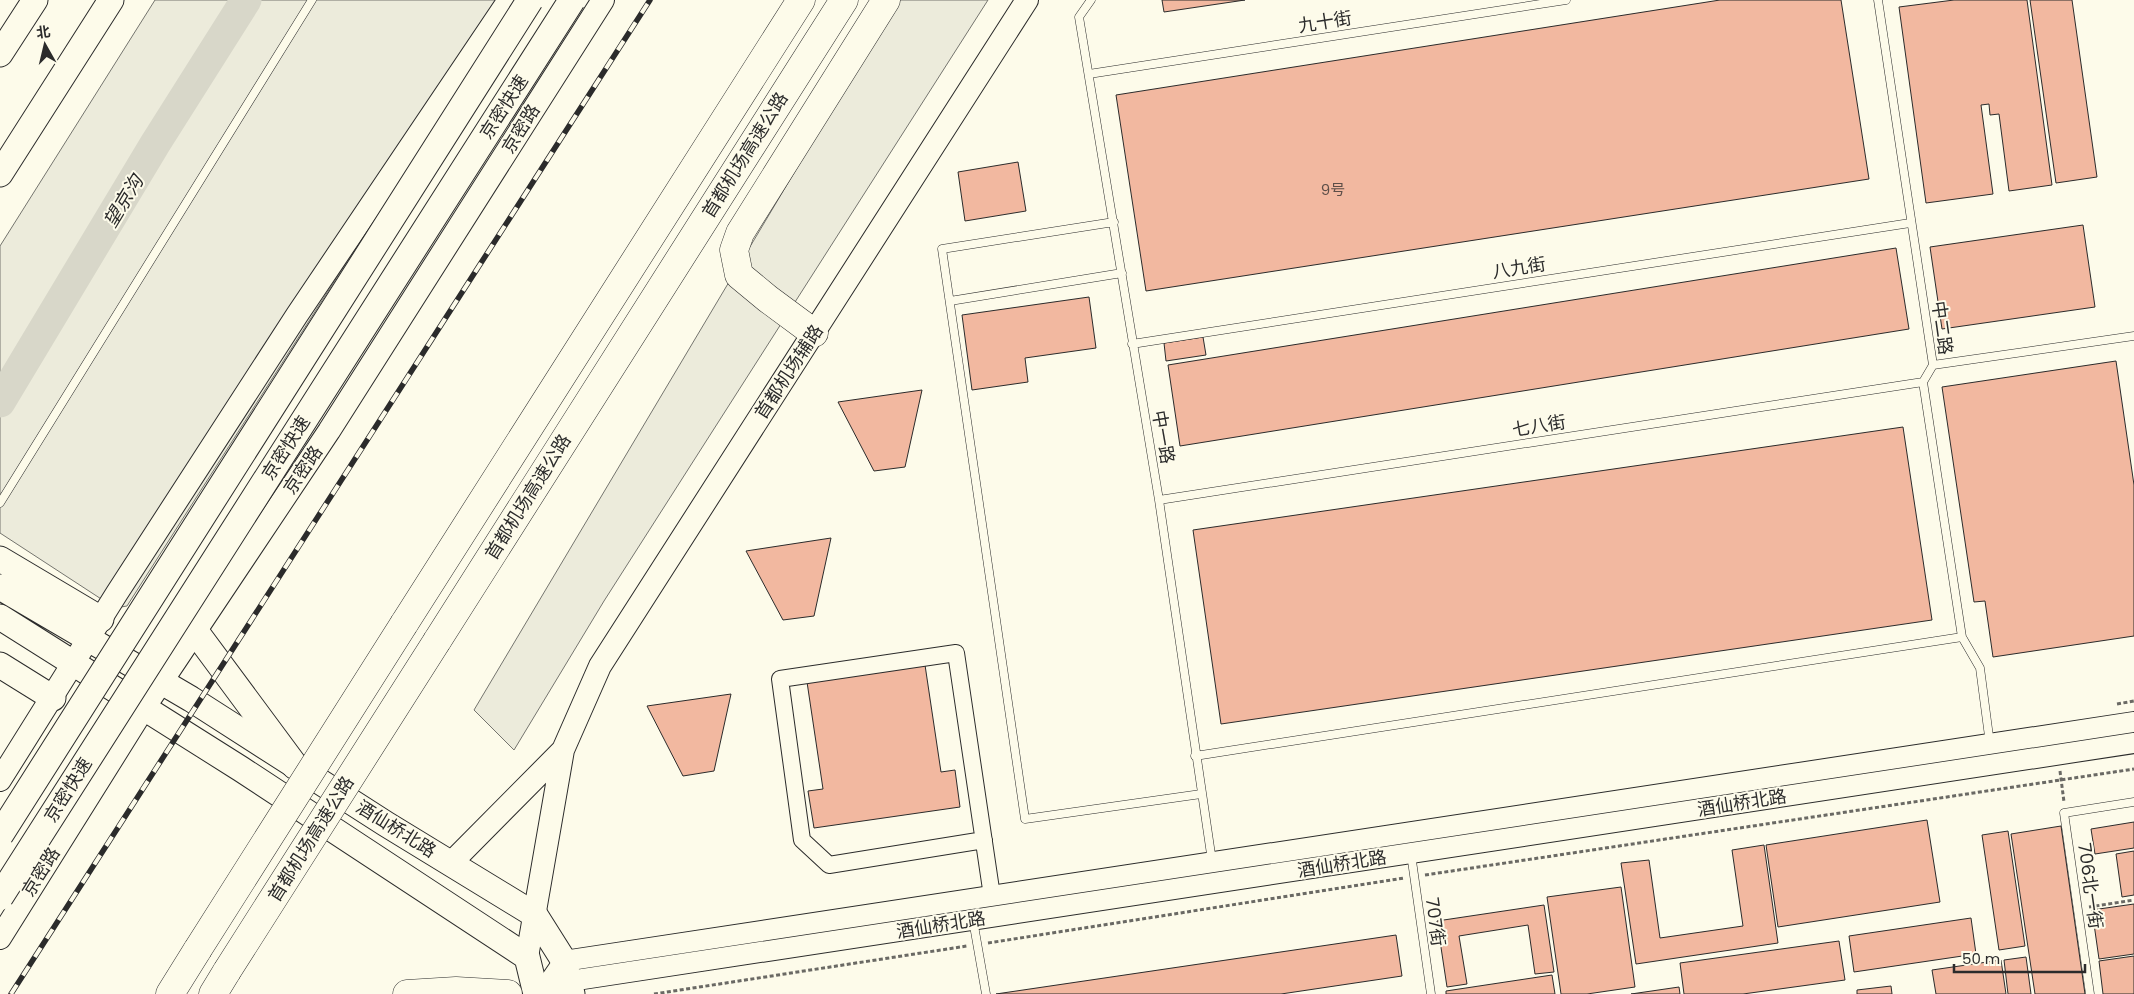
<svg xmlns="http://www.w3.org/2000/svg" width="2134" height="994" viewBox="0 0 2134 994" font-family="Poppins,'Noto Sans SC',sans-serif">
	<style>
		.green { fill: #ecebdb; stroke: #74746e }
		.lines { fill: none; stroke-linecap: round; stroke-linejoin: round }
		.river { stroke: #d8d7c9; stroke-width: 31 }
		.building { fill: #f2b8a0; stroke: #2b2b2b }
		.service-casing { stroke: #2b2b2b; stroke-width: 9 }
		.minor-casing { stroke: #2b2b2b; stroke-width: 18 }
		.tertiary-casing { stroke: #2b2b2b; stroke-width: 22 }
		.secondary-casing { stroke: #2b2b2b; stroke-width: 24 }
		.primary-casing { stroke: #2b2b2b; stroke-width: 27 }
		.trunk-casing { stroke: #2b2b2b; stroke-width: 28 }
		.motorway-casing { stroke: #2b2b2b; stroke-width: 29 }
		.path { stroke: #6a6964; stroke-width: 3; stroke-dasharray: 4 2.5; stroke-linecap: butt }
		.service { stroke: #fdfbea; stroke-width: 8 }
		.minor { stroke: #fdfbea; stroke-width: 16 }
		.tertiary { stroke: #fdfbea; stroke-width: 20 }
		.secondary { stroke: #fdfbea; stroke-width: 22 }
		.primary { stroke: #fdfbea; stroke-width: 25 }
		.trunk { stroke: #fdfbea; stroke-width: 26 }
		.motorway { stroke: #fdfbea; stroke-width: 28 }
		.rail-casing { stroke: #2b2b2b; stroke-width: 5.5 }
		.rail { stroke: #fdfbea; stroke-width: 4; stroke-dasharray: 11; stroke-linecap: butt }
		.trunk-bridge-casing { stroke: #2b2b2b; stroke-width: 28; stroke-linecap: butt }
		.motorway-bridge-casing { stroke: #2b2b2b; stroke-width: 29; stroke-linecap: butt }
		.trunk-bridge { stroke: #fdfbea; stroke-width: 26 }
		.motorway-bridge { stroke: #fdfbea; stroke-width: 28 }
		.labels { text-anchor: middle; stroke-width: 4; stroke-linejoin: round; paint-order: stroke }
		.number-label { font-size: 15px; fill: #5d4e48 }
		.street-label { font-size: 18px; fill: #2b2b2b; stroke: #fdfbea }
		.water-label { font-size: 19px; font-style: italic; fill: #2b2b2b; stroke: #fdfbea }
	</style>
	<rect width="100%" height="100%" fill="#fdfbea"/>
	<path class="green" d="M 155,0 L 514,0 L 127,606 L 115,608 L 0,533 L 0,246 Z
		M 897,0 L 988,0 L 604,601 L 514,750 L 474,710 Z"/>
	<g class="lines">
		<path class="river" d="M 0,402 L 155,144 L 246,0"/>
	</g>
	<path class="building" d="M 1162,0 L 1245,0 L 1164,12 Z
		M 1720,0 L 1841,0 L 1869,179 L 1146,291 L 1116,95 Z
		M 1954,0 L 2027,0 L 2052,185 L 2009,191 L 1999,114 L 1990,115 L 1989,104 L 1981,105 L 1993,194 L 1926,203 L 1899,7 Z
		M 2030,0 L 2072,0 L 2097,177 L 2056,183 Z
		M 1018,162 L 1026,211 L 965,221 L 958,172 Z
		M 2083,225 L 2095,307 L 1942,329 L 1930,247 Z
		M 1896,248 L 1909,329 L 1180,446 L 1168,365 Z
		M 1089,297 L 1096,348 L 1025,358 L 1028,382 L 972,390 L 962,315 Z
		M 1203,337 L 1206,355 L 1166,361 L 1164,343 Z
		M 2116,361 L 2134,485 L 2134,636 L 1993,657 L 1985,601 L 1974,602 L 1942,387 Z
		M 922,390 L 905,467 L 874,471 L 838,402 Z
		M 1903,427 L 1932,620 L 1221,724 L 1193,530 Z
		M 831,538 L 814,616 L 783,620 L 746,551 Z
		M 925,665 L 941,772 L 955,770 L 960,807 L 814,828 L 808,791 L 823,789 L 807,682 Z
		M 731,694 L 714,771 L 683,776 L 647,706 Z
		M 1927,820 L 1940,902 L 1778,927 L 1766,845 Z
		M 2134,822 L 2134,848 L 2095,854 L 2091,829 Z
		M 2061,826 L 2085,994 L 2035,994 L 2011,834 Z
		M 2008,831 L 2025,946 L 1999,950 L 1982,835 Z
		M 1764,845 L 1778,943 L 1636,964 L 1621,863 L 1649,860 L 1660,938 L 1743,926 L 1732,850 Z
		M 2134,851 L 2134,895 L 2122,897 L 2116,854 Z
		M 1621,887 L 1635,987 L 1587,994 L 1561,994 L 1547,897 Z
		M 2134,904 L 2134,954 L 2099,959 L 2092,910 Z
		M 1544,905 L 1554,972 L 1535,974 L 1528,925 L 1459,936 L 1467,984 L 1447,987 L 1437,921 Z
		M 1971,918 L 1976,954 L 1854,972 L 1849,936 Z
		M 1396,935 L 1402,976 L 1281,994 L 996,994 Z
		M 1839,941 L 1845,980 L 1743,994 L 1684,994 L 1680,963 Z
		M 2134,956 L 2134,994 L 2103,994 L 2099,961 Z
		M 2026,957 L 2031,994 L 2008,994 L 2004,960 Z
		M 2001,960 L 2006,994 L 1936,994 L 1932,970 Z
		M 1552,975 L 1555,994 L 1446,994 L 1446,991 Z
		M 1891,986 L 1892,994 L 1857,994 L 1857,990 Z
		M 1679,987 L 1680,994 L 1631,994 Z"/>
	<g class="lines">
		<defs>
			<path id="service" d="M 1091,0 L 1079,17 L 1159,500 L 1212,861
				M 1878,0 L 1933,365 L 1923,382 L 1962,637 L 1980,668 L 1990,744
				M 1089,74 L 1566,0
				M 1114,222 L 942,249 L 1025,819 L 1201,794
				M 950,301 L 1122,273
				M 1132,344 L 1910,223
				M 1933,365 L 2134,336
				M 1159,500 L 1923,382
				M 0,503 L 312,0
				M 1195,756 L 1962,637
				M 1411,854 L 1431,994
				M 973,920 L 986,994
				M 2090,994 L 2064,813 L 2134,802"/>
			<path id="minor" d="M 984,840 L 829,865 L 802,840 L 780,679 L 956,653 L 992,896"/>
			<path id="tertiary" d="M 556,989 L 570,981 L 2134,743
				M 541,994 L 564,961 L 2134,722"/>
			<path id="secondary" d="M 0,780 L 117,593 L 297,315 L 509,0
				M 451,863 L 563,750
				M 0,938 L 144,708 L 329,431 L 603,0
				M 527,957 L 563,750 L 600,666 L 1027,0"/>
			<path id="primary" d="M 0,54 L 35,0
				M 0,174 L 111,0
				M 0,559 L 101,619
				M 0,587 L 191,699 L 386,824 L 535,915 L 564,961 L 572,994
				M 0,617 L 241,769 L 527,957 L 536,994
				M 0,665 L 53,698"/>
			<path id="trunk" d="M 195,631 L 295,766"/>
			<path id="motorway" d="M 814,333 L 768,299 L 739,275 L 734,250 L 740,233 L 886,0
				M 404,624 L 801,0
				M 437,641 L 844,0
				M 170,994 L 198,949
				M 213,994 L 227,971
				M 407,994 L 456,991 L 508,994"/>
		</defs>
		<use href="#service" class="service-casing"/>
		<use href="#minor" class="minor-casing"/>
		<use href="#tertiary" class="tertiary-casing"/>
		<use href="#secondary" class="secondary-casing"/>
		<use href="#primary" class="primary-casing"/>
		<use href="#trunk" class="trunk-casing"/>
		<use href="#motorway" class="motorway-casing"/>
		<path class="path" d="M 2117,704 L 2134,701
			M 2060,771 L 2064,802
			M 1425,875 L 2134,769
			M 2089,907 L 2134,900
			M 988,943 L 1404,878
			M 654,994 L 967,946"/>
		<use href="#service" class="service"/>
		<use href="#minor" class="minor"/>
		<use href="#tertiary" class="tertiary"/>
		<use href="#secondary" class="secondary"/>
		<use href="#primary" class="primary"/>
		<use href="#trunk" class="trunk"/>
		<use href="#motorway" class="motorway"/>
		<defs>
			<path id="rail" d="M 11,994 L 650,0"/>
		</defs>
		<use href="#rail" class="rail-casing"/>
		<use href="#rail" class="rail"/>
		<defs>
			<path id="trunk-bridge" d="M 0,835 L 530,0
				M 0,897 L 572,0"/>
			<path id="motorway-bridge" d="M 198,949 L 404,624
				M 227,971 L 437,641"/>
		</defs>
		<use href="#trunk-bridge" class="trunk-bridge-casing"/>
		<use href="#motorway-bridge" class="motorway-bridge-casing"/>
		<use href="#trunk-bridge" class="trunk-bridge"/>
		<use href="#motorway-bridge" class="motorway-bridge"/>
	</g>
	<g class="labels">
		<g class="number-label">
			<text x="1333" y="195">9号</text>
		</g>
		<g class="street-label">
			<text transform="translate(1325 22) rotate(-9)" y="6">九十街</text>
			<text transform="translate(504 107) rotate(-57)" y="6">京密快速</text>
			<text transform="translate(521 129) rotate(-58)" y="6">京密路</text>
			<text transform="translate(745 155) rotate(-58)" y="6">首都机场高速公路</text>
			<text transform="translate(1519 268) rotate(-9)" y="6">八九街</text>
			<text transform="translate(1942 328) rotate(82)" y="6">中二路</text>
			<text transform="translate(789 372) rotate(-57)" y="6">首都机场辅路</text>
			<text transform="translate(1539 426) rotate(-9)" y="6">七八街</text>
			<text transform="translate(1163 437) rotate(80)" y="6">中一路</text>
			<text transform="translate(286 448) rotate(-57)" y="6">京密快速</text>
			<text transform="translate(303 470) rotate(-56)" y="6">京密路</text>
			<text transform="translate(528 497) rotate(-58)" y="6">首都机场高速公路</text>
			<text transform="translate(68 790) rotate(-58)" y="6">京密快速</text>
			<text transform="translate(1742 803) rotate(-9)" y="6">酒仙桥北路</text>
			<text transform="translate(396 829) rotate(32)" y="6">酒仙桥北路</text>
			<text transform="translate(311 839) rotate(-58)" y="6">首都机场高速公路</text>
			<text transform="translate(1342 864) rotate(-9)" y="6">酒仙桥北路</text>
			<text transform="translate(41 872) rotate(-58)" y="6">京密路</text>
			<text transform="translate(2090 886) rotate(82)" y="6">706北一街</text>
			<text transform="translate(1435 922) rotate(82)" y="6">707街</text>
			<text transform="translate(941 925) rotate(-9)" y="6">酒仙桥北路</text>
		</g>
		<g class="water-label">
			<text transform="translate(123 201) rotate(-59)" y="7">望京沟</text>
		</g>
	</g>
	<g transform="translate(45 45) rotate(352)" stroke="#fdfbea" stroke-width="4" paint-order="stroke">
	<path d="M0-4L9 19L0 12L-9 19Z" fill="#2b2b2b"/>
	<text y="-8" font-size="14" font-weight="bold" text-anchor="middle" fill="#2b2b2b">北</text>
	</g>
	<path d="M1954 964v8h131v-8" fill="none" stroke="#2b2b2b" stroke-width="2.5"/>
	<text x="1962" y="964" font-size="15" fill="#2b2b2b" stroke="#fdfbea" stroke-width="4" paint-order="stroke">50 m</text>
</svg>
